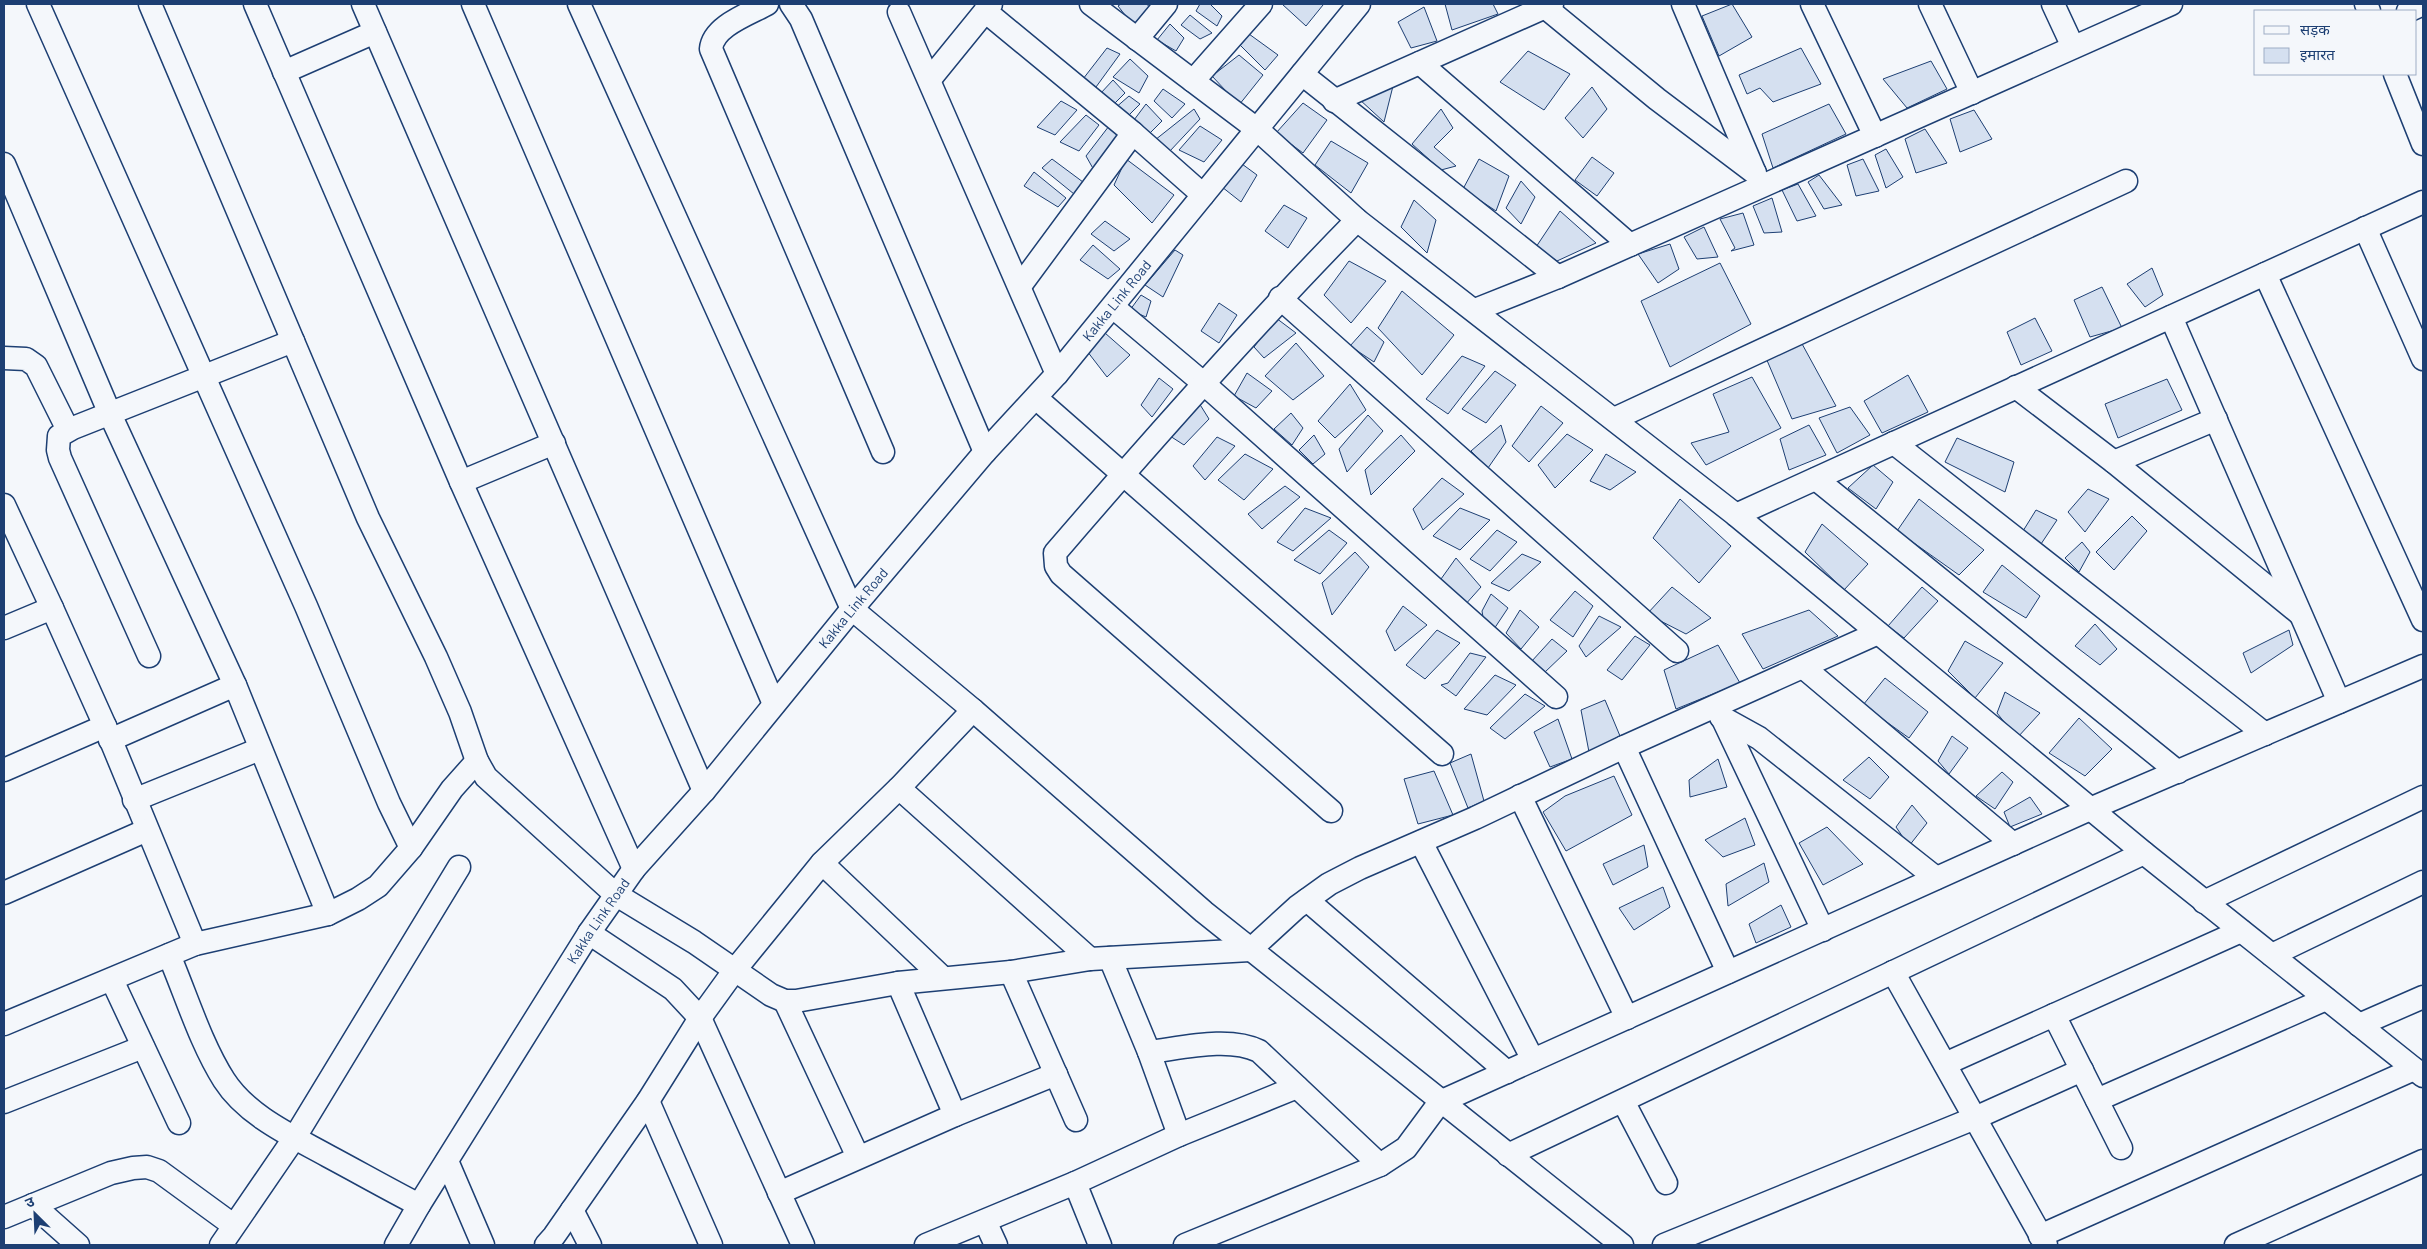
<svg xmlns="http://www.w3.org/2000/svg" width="2427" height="1249" viewBox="0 0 2427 1249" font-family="Barlow,'Noto Sans Devanagari',sans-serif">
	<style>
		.building { fill: #d5e0f0; stroke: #1d3f73 }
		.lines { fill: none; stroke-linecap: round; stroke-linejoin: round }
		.minor-casing { stroke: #1d3f73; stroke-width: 25 }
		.minor { stroke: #f4f7fb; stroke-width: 22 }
		.labels { text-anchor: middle; stroke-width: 4; stroke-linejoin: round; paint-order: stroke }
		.street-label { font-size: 14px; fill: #1d3f73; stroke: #f4f7fb }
	</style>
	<rect width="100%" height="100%" fill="#f4f7fb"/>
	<path class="building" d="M 1121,4 L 1147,4 L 1152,11 L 1136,29 L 1118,6 Z
		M 1200,4 L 1210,4 L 1222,16 L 1217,26 L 1196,11 Z
		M 1282,4 L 1322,4 L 1323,5 L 1306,26 Z
		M 1445,4 L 1493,4 L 1498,14 L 1452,30 Z
		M 1732,4 L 1752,37 L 1719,56 L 1702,16 Z
		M 1424,7 L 1437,41 L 1411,48 L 1398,22 Z
		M 1190,15 L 1212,33 L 1200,39 L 1181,25 Z
		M 1170,24 L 1184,38 L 1176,51 L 1157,40 Z
		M 1249,34 L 1278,55 L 1265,70 L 1239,44 Z
		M 1107,48 L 1120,54 L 1096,87 L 1083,79 Z
		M 1801,48 L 1821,84 L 1773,102 L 1760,88 L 1747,94 L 1739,75 Z
		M 1528,51 L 1570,74 L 1544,110 L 1500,82 Z
		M 1239,55 L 1263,75 L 1239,105 L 1212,76 Z
		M 1130,59 L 1148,76 L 1139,93 L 1113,77 Z
		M 1931,61 L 1947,89 L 1907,108 L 1883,79 Z
		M 1113,80 L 1125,93 L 1113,105 L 1100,94 Z
		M 1393,86 L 1384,122 L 1359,99 Z
		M 1592,87 L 1607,109 L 1583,138 L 1565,118 Z
		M 1163,89 L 1185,104 L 1172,118 L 1154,101 Z
		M 1129,96 L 1140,104 L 1127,117 L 1114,109 Z
		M 1061,101 L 1077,110 L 1055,135 L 1037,127 Z
		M 1303,103 L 1327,120 L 1303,153 L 1276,133 Z
		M 1146,104 L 1162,121 L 1147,136 L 1134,120 Z
		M 1829,104 L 1846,134 L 1773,168 L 1762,134 Z
		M 1194,109 L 1200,119 L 1169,152 L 1155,140 Z
		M 1441,109 L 1453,128 L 1434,147 L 1456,166 L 1441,170 L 1412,144 Z
		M 1974,110 L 1992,139 L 1960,152 L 1950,119 Z
		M 1086,115 L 1099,125 L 1079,151 L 1060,142 Z
		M 1109,126 L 1120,137 L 1095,172 L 1086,156 Z
		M 1200,126 L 1222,140 L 1204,162 L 1179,150 Z
		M 1925,129 L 1947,163 L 1916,173 L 1905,139 Z
		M 1331,141 L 1368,163 L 1351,193 L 1315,165 Z
		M 1886,149 L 1903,177 L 1886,188 L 1875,155 Z
		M 1592,157 L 1614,173 L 1597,196 L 1575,180 Z
		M 1052,159 L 1087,185 L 1074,194 L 1042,168 Z
		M 1126,159 L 1174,195 L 1152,223 L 1114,185 Z
		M 1479,159 L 1509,176 L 1496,211 L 1463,189 Z
		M 1863,159 L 1879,191 L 1856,196 L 1847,165 Z
		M 1242,164 L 1257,175 L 1241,202 L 1222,187 Z
		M 1034,172 L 1066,198 L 1058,207 L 1024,186 Z
		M 1819,175 L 1842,205 L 1824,209 L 1808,182 Z
		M 1521,181 L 1535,197 L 1521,224 L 1506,208 Z
		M 1798,184 L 1816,216 L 1797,221 L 1782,190 Z
		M 1772,198 L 1782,232 L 1764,233 L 1753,206 Z
		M 1414,200 L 1436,220 L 1427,253 L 1401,227 Z
		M 1284,205 L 1307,218 L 1288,248 L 1265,231 Z
		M 1560,211 L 1596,243 L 1557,261 L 1536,247 Z
		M 1743,213 L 1754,245 L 1731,251 L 1735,248 L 1720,219 Z
		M 1105,221 L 1130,239 L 1114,251 L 1091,234 Z
		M 1704,227 L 1718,257 L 1697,259 L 1684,237 Z
		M 1670,244 L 1679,269 L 1658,283 L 1638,254 Z
		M 1093,245 L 1120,269 L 1108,279 L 1080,260 Z
		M 1175,250 L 1183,255 L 1163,297 L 1145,285 Z
		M 1349,261 L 1386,281 L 1351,323 L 1324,295 Z
		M 1720,263 L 1751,324 L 1670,367 L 1641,301 Z
		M 2152,268 L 2163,295 L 2145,307 L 2127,284 Z
		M 2102,287 L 2122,328 L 2090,337 L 2074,300 Z
		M 1402,291 L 1454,335 L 1422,375 L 1378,328 Z
		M 1141,295 L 1151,301 L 1146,317 L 1130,310 Z
		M 1219,303 L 1237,315 L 1219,343 L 1201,331 Z
		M 1276,318 L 1296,333 L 1264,358 L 1254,347 Z
		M 2035,318 L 2052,351 L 2021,365 L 2007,332 Z
		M 1367,327 L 1384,342 L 1374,362 L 1350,346 Z
		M 1105,333 L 1130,355 L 1107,377 L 1087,351 Z
		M 1801,342 L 1836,406 L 1792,419 L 1766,358 Z
		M 1296,343 L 1324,376 L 1293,400 L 1265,376 Z
		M 1462,356 L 1485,366 L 1448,414 L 1426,399 Z
		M 1495,371 L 1516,385 L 1486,423 L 1462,409 Z
		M 1247,373 L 1272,391 L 1256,408 L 1234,396 Z
		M 1908,375 L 1928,412 L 1882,433 L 1864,401 Z
		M 1752,377 L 1781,428 L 1706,465 L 1691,443 L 1729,432 L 1713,394 Z
		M 1159,378 L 1173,389 L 1152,417 L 1141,405 Z
		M 2167,379 L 2182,410 L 2118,438 L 2105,404 Z
		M 1350,384 L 1366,410 L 1335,438 L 1318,421 Z
		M 1199,403 L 1209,419 L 1184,445 L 1170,436 Z
		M 1541,406 L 1563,423 L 1529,462 L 1512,446 Z
		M 1850,407 L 1870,435 L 1837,453 L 1819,418 Z
		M 1291,413 L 1303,428 L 1292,445 L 1274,429 Z
		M 1368,415 L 1383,431 L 1347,472 L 1339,449 Z
		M 1501,425 L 1506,442 L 1488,468 L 1471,451 Z
		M 1809,425 L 1826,455 L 1789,470 L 1780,439 Z
		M 1567,434 L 1593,450 L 1555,488 L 1538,465 Z
		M 1314,435 L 1325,454 L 1313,464 L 1299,450 Z
		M 1401,435 L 1415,451 L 1371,495 L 1365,470 Z
		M 1217,437 L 1235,446 L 1205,480 L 1193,466 Z
		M 1957,438 L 2014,462 L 2005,492 L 1945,462 Z
		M 1245,454 L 1273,469 L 1244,500 L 1218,480 Z
		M 1606,454 L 1636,472 L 1610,490 L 1590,481 Z
		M 1873,465 L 1893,482 L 1876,509 L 1848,488 Z
		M 1442,478 L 1464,494 L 1423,530 L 1413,509 Z
		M 1285,486 L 1300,497 L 1262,529 L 1248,514 Z
		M 2088,489 L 2109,499 L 2085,532 L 2068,512 Z
		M 1680,499 L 1731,546 L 1699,583 L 1653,538 Z
		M 1919,499 L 1984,550 L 1959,575 L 1897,531 Z
		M 1305,508 L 1331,518 L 1293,551 L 1277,542 Z
		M 1460,508 L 1490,520 L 1460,550 L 1433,536 Z
		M 2036,510 L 2057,520 L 2041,544 L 2023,531 Z
		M 2132,516 L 2147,531 L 2114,570 L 2096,552 Z
		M 1822,524 L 1868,564 L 1844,590 L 1805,552 Z
		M 1329,530 L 1347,543 L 1320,574 L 1294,560 Z
		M 1497,530 L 1517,542 L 1490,571 L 1470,559 Z
		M 2082,542 L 2090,552 L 2079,572 L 2065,558 Z
		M 1355,552 L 1369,567 L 1332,615 L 1322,583 Z
		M 1522,554 L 1541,562 L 1509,591 L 1491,583 Z
		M 1456,558 L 1481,587 L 1464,606 L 1441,579 Z
		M 2002,565 L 2040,596 L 2026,618 L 1983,592 Z
		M 1672,587 L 1711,618 L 1686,634 L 1647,614 Z
		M 1922,587 L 1938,601 L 1904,638 L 1888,626 Z
		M 1575,591 L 1593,606 L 1573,637 L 1550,620 Z
		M 1491,594 L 1508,608 L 1494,629 L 1483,617 L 1482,611 Z
		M 1403,606 L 1427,625 L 1395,651 L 1386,631 Z
		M 1520,610 L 1539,627 L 1521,649 L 1506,633 Z
		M 1809,610 L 1838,636 L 1763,669 L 1742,634 Z
		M 1599,616 L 1621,627 L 1586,657 L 1579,646 Z
		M 2095,624 L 2117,649 L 2100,665 L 2075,646 Z
		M 1437,630 L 1460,643 L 1425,679 L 1406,665 Z
		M 2289,630 L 2293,645 L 2251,673 L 2243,653 Z
		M 1635,636 L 1650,645 L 1622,680 L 1607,670 Z
		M 1552,639 L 1567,651 L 1544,673 L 1531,662 Z
		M 1965,641 L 2003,663 L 1975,698 L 1948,671 Z
		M 1718,645 L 1740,683 L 1676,709 L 1664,670 Z
		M 1470,653 L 1486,657 L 1456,696 L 1441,685 L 1448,683 Z
		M 1495,675 L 1516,685 L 1487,715 L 1464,709 Z
		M 1885,678 L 1928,712 L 1909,738 L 1863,705 Z
		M 2005,692 L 2040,713 L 2017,738 L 1997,713 Z
		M 1525,694 L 1545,706 L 1505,739 L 1490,728 Z
		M 1605,700 L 1620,736 L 1589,752 L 1581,710 Z
		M 2079,718 L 2112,749 L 2085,776 L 2049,753 Z
		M 1558,719 L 1572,759 L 1550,767 L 1534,732 Z
		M 1952,736 L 1968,748 L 1949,774 L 1938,761 Z
		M 1471,754 L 1484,801 L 1468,808 L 1450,763 Z
		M 1869,757 L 1889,777 L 1870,799 L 1843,780 Z
		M 1718,759 L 1727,787 L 1690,797 L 1689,780 Z
		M 1434,771 L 1453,815 L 1418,824 L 1404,779 Z
		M 2002,772 L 2013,782 L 1995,809 L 1976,796 Z
		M 1614,776 L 1632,815 L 1566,851 L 1543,812 L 1565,796 Z
		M 2030,797 L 2042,814 L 2010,827 L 2004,812 Z
		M 1912,805 L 1927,823 L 1909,846 L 1896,827 Z
		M 1745,818 L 1755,845 L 1723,857 L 1705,840 Z
		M 1827,827 L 1863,864 L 1823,885 L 1799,843 Z
		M 1644,845 L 1648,867 L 1613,885 L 1603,864 Z
		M 1764,863 L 1769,882 L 1728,906 L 1726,884 Z
		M 1663,887 L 1670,907 L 1634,930 L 1619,908 Z
		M 1781,905 L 1791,927 L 1756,943 L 1749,924 Z"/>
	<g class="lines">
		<defs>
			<g id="minor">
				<path d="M 38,4 L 306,606 L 389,803 L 411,848"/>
				<path d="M 150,4 L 368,518 L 436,657 L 460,712 L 477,761 L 486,777 L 615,894 L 694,942 L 771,995 L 785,1001 L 796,1001 L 898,983 L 1011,972 L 1090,959 L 1250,950 L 1297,907 L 1329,884 L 1360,868 L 1475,818 L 1624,747 L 1878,633"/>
				<path d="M 255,4 L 461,482 L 634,869"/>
				<path d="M 363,4 L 704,791"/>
				<path d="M 473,4 L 774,704"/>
				<path d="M 579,4 L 852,609 L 973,710 L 1204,912 L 1622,1245"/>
				<path d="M 767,4 C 749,14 713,26 711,49 L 883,452"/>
				<path d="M 791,4 L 801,19 L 985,452"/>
				<path d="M 1091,4 L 1258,130 L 1357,220 L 1736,515 L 2144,853 L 2423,1076"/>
				<path d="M 1683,4 L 1754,171"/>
				<path d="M 1812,4 L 1875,136"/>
				<path d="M 1930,4 L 1972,93"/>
				<path d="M 2053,4 L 2073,47"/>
				<path d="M 2366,4 L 2369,11"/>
				<path d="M 1545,7 L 1657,99 L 1755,173"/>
				<path d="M 985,11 L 1133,133 L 1203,195"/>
				<path d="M 2408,11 L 2423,4"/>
				<path d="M 899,12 L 1057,374"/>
				<path d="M 1137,39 L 1166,4"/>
				<path d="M 1420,63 L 1630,245"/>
				<path d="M 284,72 L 375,32"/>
				<path d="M 1302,74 L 1558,277"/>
				<path d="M 2395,74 L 2423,144"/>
				<path d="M 930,79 L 991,4"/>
				<path d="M 1193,81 L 1261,4"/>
				<path d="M 1334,101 L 1552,4"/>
				<path d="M 4,164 L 110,414 L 235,685"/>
				<path d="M 2365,228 L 2423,359"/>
				<path d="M 2265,274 L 2423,620"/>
				<path d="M 1020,286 L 1133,133"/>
				<path d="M 1280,298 L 1677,651"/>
				<path d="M 1113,307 L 1202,382 L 1556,697"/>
				<path d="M 1475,310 L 1558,277 L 2171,4"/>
				<path d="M 2171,317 L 2339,702"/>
				<path d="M 4,358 L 26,359 L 36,366 L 68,430"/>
				<path d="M 2016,387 L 2114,462 L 2299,613"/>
				<path d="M 1036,398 L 1442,754"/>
				<path d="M 1614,419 L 2126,181"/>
				<path d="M 1894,443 L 2265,734"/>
				<path d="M 2114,462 L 2216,419"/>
				<path d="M 1816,479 L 2178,772"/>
				<path d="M 461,482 L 554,443"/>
				<path d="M 4,505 L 52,608"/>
				<path d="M 1736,515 L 2423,202"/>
				<path d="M 4,628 L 52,608 L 105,726 L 195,944"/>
				<path d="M 149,656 L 60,458 L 58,450 L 59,436 L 73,428 L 293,341"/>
				<path d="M 1803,667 L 2013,844"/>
				<path d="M 1720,713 L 1823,930"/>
				<path d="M 1721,717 L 1759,738 L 1936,878"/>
				<path d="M 110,740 L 235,685 L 328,914"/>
				<path d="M 1624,747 L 1728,972"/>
				<path d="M 4,770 L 105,726"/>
				<path d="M 899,788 L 1090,959"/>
				<path d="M 1520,796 L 1627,1018"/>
				<path d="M 134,800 L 260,749"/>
				<path d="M 1331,811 L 1061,574 L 1056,566 L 1055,553 C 1153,439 1252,327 1357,220"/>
				<path d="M 1421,842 L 1533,1060"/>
				<path d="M 822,863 L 943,978"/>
				<path d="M 4,893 L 147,830"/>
				<path d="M 1307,900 L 1507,1072"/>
				<path d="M 2204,902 L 2423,797"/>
				<path d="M 589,933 L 673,989 L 700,1018 L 803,1245"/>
				<path d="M 169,955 C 186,995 201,1044 224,1080 C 247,1116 292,1136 328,1156 C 358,1172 388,1189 419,1205"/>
				<path d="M 2272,955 L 2423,882"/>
				<path d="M 1110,958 L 1149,1052 L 1179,1135"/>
				<path d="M 1011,972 L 1076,1120"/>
				<path d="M 1893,972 L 2046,1245"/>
				<path d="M 112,980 L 179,1123"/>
				<path d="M 898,983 L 955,1115"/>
				<path d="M 785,1001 L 858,1157"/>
				<path d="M 2054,1015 L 2121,1148"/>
				<path d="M 4,1024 L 195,944 L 328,914 L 358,899 L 378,886 L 411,848 L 452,789 L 477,761"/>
				<path d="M 2359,1025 L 2423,997"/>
				<path d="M 1149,1052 C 1182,1048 1229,1036 1259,1051 L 1380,1165"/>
				<path d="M 1945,1064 L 2241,931"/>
				<path d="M 2097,1100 L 2326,999"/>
				<path d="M 648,1101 L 711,1245"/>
				<path d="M 1623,1101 L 1666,1183"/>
				<path d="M 4,1102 L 143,1047"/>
				<path d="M 1508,1155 L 2144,853"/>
				<path d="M 447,1161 L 483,1245"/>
				<path d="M 779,1193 L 955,1115 L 1056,1074"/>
				<path d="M 33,1205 L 78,1245"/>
				<path d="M 572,1210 L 590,1245"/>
				<path d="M 4,1217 L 111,1173 L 133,1168 L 147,1167 L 159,1171 L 233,1225"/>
				<path d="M 985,1221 L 996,1245"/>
				<path d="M 2040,1236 L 2414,1069"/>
				<path d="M 221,1245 L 295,1137 L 459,867"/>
				<path id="s1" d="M 396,1245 L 419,1205 L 589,933 L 634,869 L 704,791 L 852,609 L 985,452 L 1057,374 L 1359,4"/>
				<path d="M 546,1245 L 554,1236 L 648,1101 L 700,1018 L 734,971 L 822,863 L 899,788 L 973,710"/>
				<path d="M 926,1245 L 1075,1183"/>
				<path d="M 1100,1245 L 1075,1183 L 1179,1135 L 1297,1087"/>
				<path d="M 1185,1245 L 1380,1165 L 1406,1148 L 1440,1102 L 2090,809 L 2423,666"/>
				<path d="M 1664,1245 L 1975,1118 L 2082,1070"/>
				<path d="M 2236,1245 L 2423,1161"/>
			</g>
		</defs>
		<use href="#minor" class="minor-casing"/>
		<use href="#minor" class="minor"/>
	</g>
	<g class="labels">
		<g class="street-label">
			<text dy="5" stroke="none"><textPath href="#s1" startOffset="1191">Kakka Link Road</textPath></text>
			<text dy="5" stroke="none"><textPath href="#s1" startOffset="786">Kakka Link Road</textPath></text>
			<text dy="5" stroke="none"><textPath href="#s1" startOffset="382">Kakka Link Road</textPath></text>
		</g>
	</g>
	<rect width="2427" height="1249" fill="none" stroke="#1d3f73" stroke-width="10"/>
	<rect x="2254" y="10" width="162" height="65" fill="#f4f7fb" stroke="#9eadc5"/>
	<rect x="2264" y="26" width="25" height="8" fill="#f4f7fb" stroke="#9eadc5"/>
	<text x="2300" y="35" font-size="15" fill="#1d3f73">सड़क</text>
	<rect x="2264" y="48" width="25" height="15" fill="#d5e0f0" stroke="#9eadc5"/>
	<text x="2300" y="60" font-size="15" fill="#1d3f73">इमारत</text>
	<g transform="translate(35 1214) rotate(336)" stroke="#f4f7fb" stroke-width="4" paint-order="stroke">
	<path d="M0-4L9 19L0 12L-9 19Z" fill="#1d3f73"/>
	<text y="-8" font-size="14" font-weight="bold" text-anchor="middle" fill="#1d3f73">उ</text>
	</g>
</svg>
